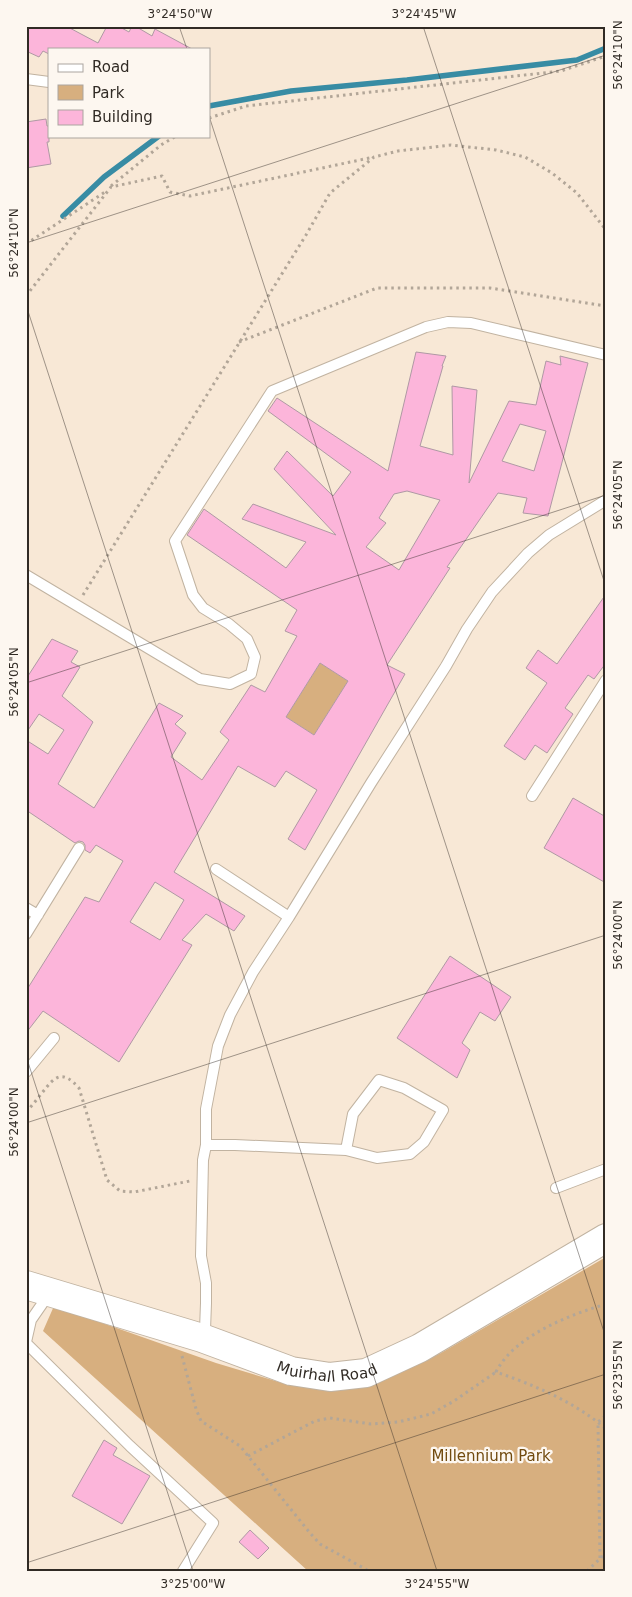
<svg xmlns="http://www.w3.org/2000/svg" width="632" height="1597" viewBox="0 0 632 1597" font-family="'DejaVu Sans',sans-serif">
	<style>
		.green { fill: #d7af7f }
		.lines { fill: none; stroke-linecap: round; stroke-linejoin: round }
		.stream { stroke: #388ca4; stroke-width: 5.5 }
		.building { fill: #fcb5da; stroke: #af99a4; fill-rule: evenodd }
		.lane-casing { stroke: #c1b3a1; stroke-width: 12 }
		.secondary-casing { stroke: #c1b3a1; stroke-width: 30 }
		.path { stroke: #b2a698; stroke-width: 3; stroke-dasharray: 2.5 4; stroke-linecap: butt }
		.lane { stroke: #fff; stroke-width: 10 }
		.secondary { stroke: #fff; stroke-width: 28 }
		.ticks { fill: none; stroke: #312b25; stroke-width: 1; stroke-opacity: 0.45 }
		.labels { text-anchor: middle; stroke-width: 4.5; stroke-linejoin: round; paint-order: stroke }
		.street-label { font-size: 15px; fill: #312b25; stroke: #fdf7f0 }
		.park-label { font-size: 15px; fill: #714a0e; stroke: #fdf7f0 }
		.neatline { fill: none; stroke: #312b25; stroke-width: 2 }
		.ticks-label { font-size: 12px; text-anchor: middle; fill: #312b25 }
	</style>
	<rect width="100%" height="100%" fill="#f8e8d6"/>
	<path class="green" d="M 320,663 L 348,681 L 314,735 L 286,717 Z
		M 606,1257 L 606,1571 L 308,1571 L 43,1331 L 54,1306 L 216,1363 L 289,1385 L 345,1390 L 382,1380 L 441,1353 Z"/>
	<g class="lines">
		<path class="stream" d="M 209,106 L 291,91 L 407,80 L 577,60 L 606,48
			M 63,216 L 104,177 L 159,136"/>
	</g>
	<path class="building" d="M 26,26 L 66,26 L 98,43 L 107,26 L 118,26 L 129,32 L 132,26 L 135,26 L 152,36 L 155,29 L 192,49 L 49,49 L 49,54 L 43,51 L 39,57 L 26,51 Z
		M 46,119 L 47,126 L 49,126 L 49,142 L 47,142 L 51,164 L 26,168 L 26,122 Z
		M 416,352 L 446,356 L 442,366 L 443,366 L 420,446 L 453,455 L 452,386 L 477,390 L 469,483 L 509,401 L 536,405 L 546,361 L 561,365 L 560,356 L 588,363 L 548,516 L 523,513 L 527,498 L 498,493 L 447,567 L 450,568 L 387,665 L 405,674 L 305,850 L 288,839 L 317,790 L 286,771 L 275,787 L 238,766 L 174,872 L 245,916 L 234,931 L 206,914 L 182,940 L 192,945 L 119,1062 L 43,1011 L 26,1033 L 26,991 L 85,897 L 99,902 L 123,861 L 96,845 L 90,853 L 85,850 L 85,845 L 83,842 L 79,841 L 75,843 L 26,810 L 26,740 L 48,754 L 64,730 L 39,714 L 26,733 L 26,679 L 52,639 L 78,651 L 71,662 L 80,667 L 62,696 L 93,722 L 58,784 L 94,808 L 159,703 L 183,716 L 175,724 L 186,733 L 171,757 L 202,780 L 229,740 L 220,732 L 251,685 L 265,692 L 297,636 L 285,631 L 297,610 L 187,535 L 204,509 L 286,568 L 306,542 L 242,519 L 253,504 L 336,535 L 274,469 L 287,451 L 333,496 L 351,472 L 268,411 L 277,398 L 388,471 ZM 520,424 L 546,431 L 534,471 L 502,461 ZM 407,491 L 440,500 L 399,570 L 366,547 L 386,523 L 379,518 L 394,494 ZM 320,663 L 348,681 L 314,735 L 286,717 ZM 155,882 L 184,900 L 160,940 L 130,922 Z
		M 606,594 L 606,663 L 594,679 L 588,675 L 565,708 L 573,714 L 547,753 L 535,745 L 525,760 L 504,746 L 547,683 L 526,668 L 538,650 L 557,664 Z
		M 573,798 L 606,817 L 606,883 L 544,848 Z
		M 450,956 L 511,997 L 495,1021 L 480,1012 L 462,1043 L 470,1050 L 457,1078 L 397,1038 Z
		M 104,1440 L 117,1448 L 113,1455 L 150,1476 L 122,1524 L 72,1496 Z
		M 250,1530 L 269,1548 L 258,1559 L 239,1542 Z"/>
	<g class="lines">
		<defs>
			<path id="lane" d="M 26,79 L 49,82
				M 26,575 L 200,679 L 230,684 L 251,674 L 255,657 L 247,639 L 229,624 L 203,608 L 193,595 L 175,541 L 272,391 L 426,327 L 448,322 L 471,323 L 606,355
				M 532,796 L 606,680
				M 216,869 L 289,917
				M 26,908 L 38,915
				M 26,934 L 79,848
				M 26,1072 L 54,1038
				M 206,1145 L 235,1145 L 346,1150 L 353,1114 L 379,1080 L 404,1088 L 443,1110 L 424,1142 L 410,1154 L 377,1158 L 346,1150
				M 556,1188 L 606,1169
				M 202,1336 L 205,1330 L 206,1303 L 206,1283 L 201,1256 L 203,1160 L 206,1145 L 206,1109 L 218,1046 L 230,1015 L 253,972 L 289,917 L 371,783 L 446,666 L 467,629 L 492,592 L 528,553 L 549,535 L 606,500
				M 26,1342 L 31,1320 L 49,1294
				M 26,1343 L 130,1446 L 213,1523 L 183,1571"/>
			<g id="secondary">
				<path id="s1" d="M 26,1285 L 202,1338 L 291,1371 L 330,1377 L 366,1373 L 420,1348 L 606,1238"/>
			</g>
		</defs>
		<use href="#lane" class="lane-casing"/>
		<use href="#secondary" class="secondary-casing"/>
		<path class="path" d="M 209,118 L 246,106 L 561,71 L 606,56
			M 111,186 L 161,145 L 176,136
			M 26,244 L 105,192
			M 26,296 L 111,187 L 162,176 L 170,192 L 190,196 L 374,157
			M 239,342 L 377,288 L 490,288 L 606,306
			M 83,595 L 306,235 L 330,193 L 374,157 L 398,151 L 451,145 L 496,150 L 525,157 L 552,173 L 577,193 L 606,230
			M 26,1112 C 32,1106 37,1099 42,1093 C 55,1076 62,1069 79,1088 L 107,1180 L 120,1191 L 134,1192 L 190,1181
			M 606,1304 C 569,1315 514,1336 496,1372 C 534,1385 575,1402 606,1429
			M 182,1356 L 196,1409 L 201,1421 L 240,1446 L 310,1533 L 320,1544 L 369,1571
			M 248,1456 L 315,1421 L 330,1418 L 371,1424 L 398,1422 L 431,1414 L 454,1401 L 496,1372
			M 600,1558 L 598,1422 L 606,1415
			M 587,1571 L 606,1553"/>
		<use href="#lane" class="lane"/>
		<use href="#secondary" class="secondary"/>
	</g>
	<path class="ticks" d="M 179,26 L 187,49M 423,26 L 606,587M 209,116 L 606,1338M 26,243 L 606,55M 26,305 L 437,1571M 26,683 L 606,495M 26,1056 L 193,1571M 26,1123 L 606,935M 26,1563 L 606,1374"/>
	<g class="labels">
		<g class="street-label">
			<text dy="5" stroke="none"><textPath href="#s1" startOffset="315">Muirhall Road</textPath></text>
		</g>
		<g class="park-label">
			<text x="491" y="1461">Millennium Park</text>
		</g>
	</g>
	<rect width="632" height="1597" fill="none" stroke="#fdf7f0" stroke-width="55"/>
	<rect x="48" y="48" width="162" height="90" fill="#fdf7f0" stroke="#aba59f"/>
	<rect x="58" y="64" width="25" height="8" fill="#ffffff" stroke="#aba59f"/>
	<text x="92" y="72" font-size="15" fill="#312b25">Road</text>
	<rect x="58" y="85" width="25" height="15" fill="#d7af7f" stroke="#aba59f"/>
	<text x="92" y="98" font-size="15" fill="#312b25">Park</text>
	<rect x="58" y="110" width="25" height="15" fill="#fcb5da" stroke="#aba59f"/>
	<text x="92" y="122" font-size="15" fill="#312b25">Building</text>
	<rect x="28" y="28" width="576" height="1542" class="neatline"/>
	<g class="ticks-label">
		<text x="180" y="18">3°24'50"W</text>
		<text x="424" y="18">3°24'45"W</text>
		<text transform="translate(618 55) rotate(-90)" y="4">56°24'10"N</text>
		<text transform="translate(14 243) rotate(-90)" y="4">56°24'10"N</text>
		<text transform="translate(618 495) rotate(-90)" y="4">56°24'05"N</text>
		<text transform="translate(14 682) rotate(-90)" y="4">56°24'05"N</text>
		<text transform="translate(618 935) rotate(-90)" y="4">56°24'00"N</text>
		<text transform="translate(14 1122) rotate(-90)" y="4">56°24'00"N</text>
		<text transform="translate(618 1375) rotate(-90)" y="4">56°23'55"N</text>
		<text x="193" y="1588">3°25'00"W</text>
		<text x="437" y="1588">3°24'55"W</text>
	</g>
</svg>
